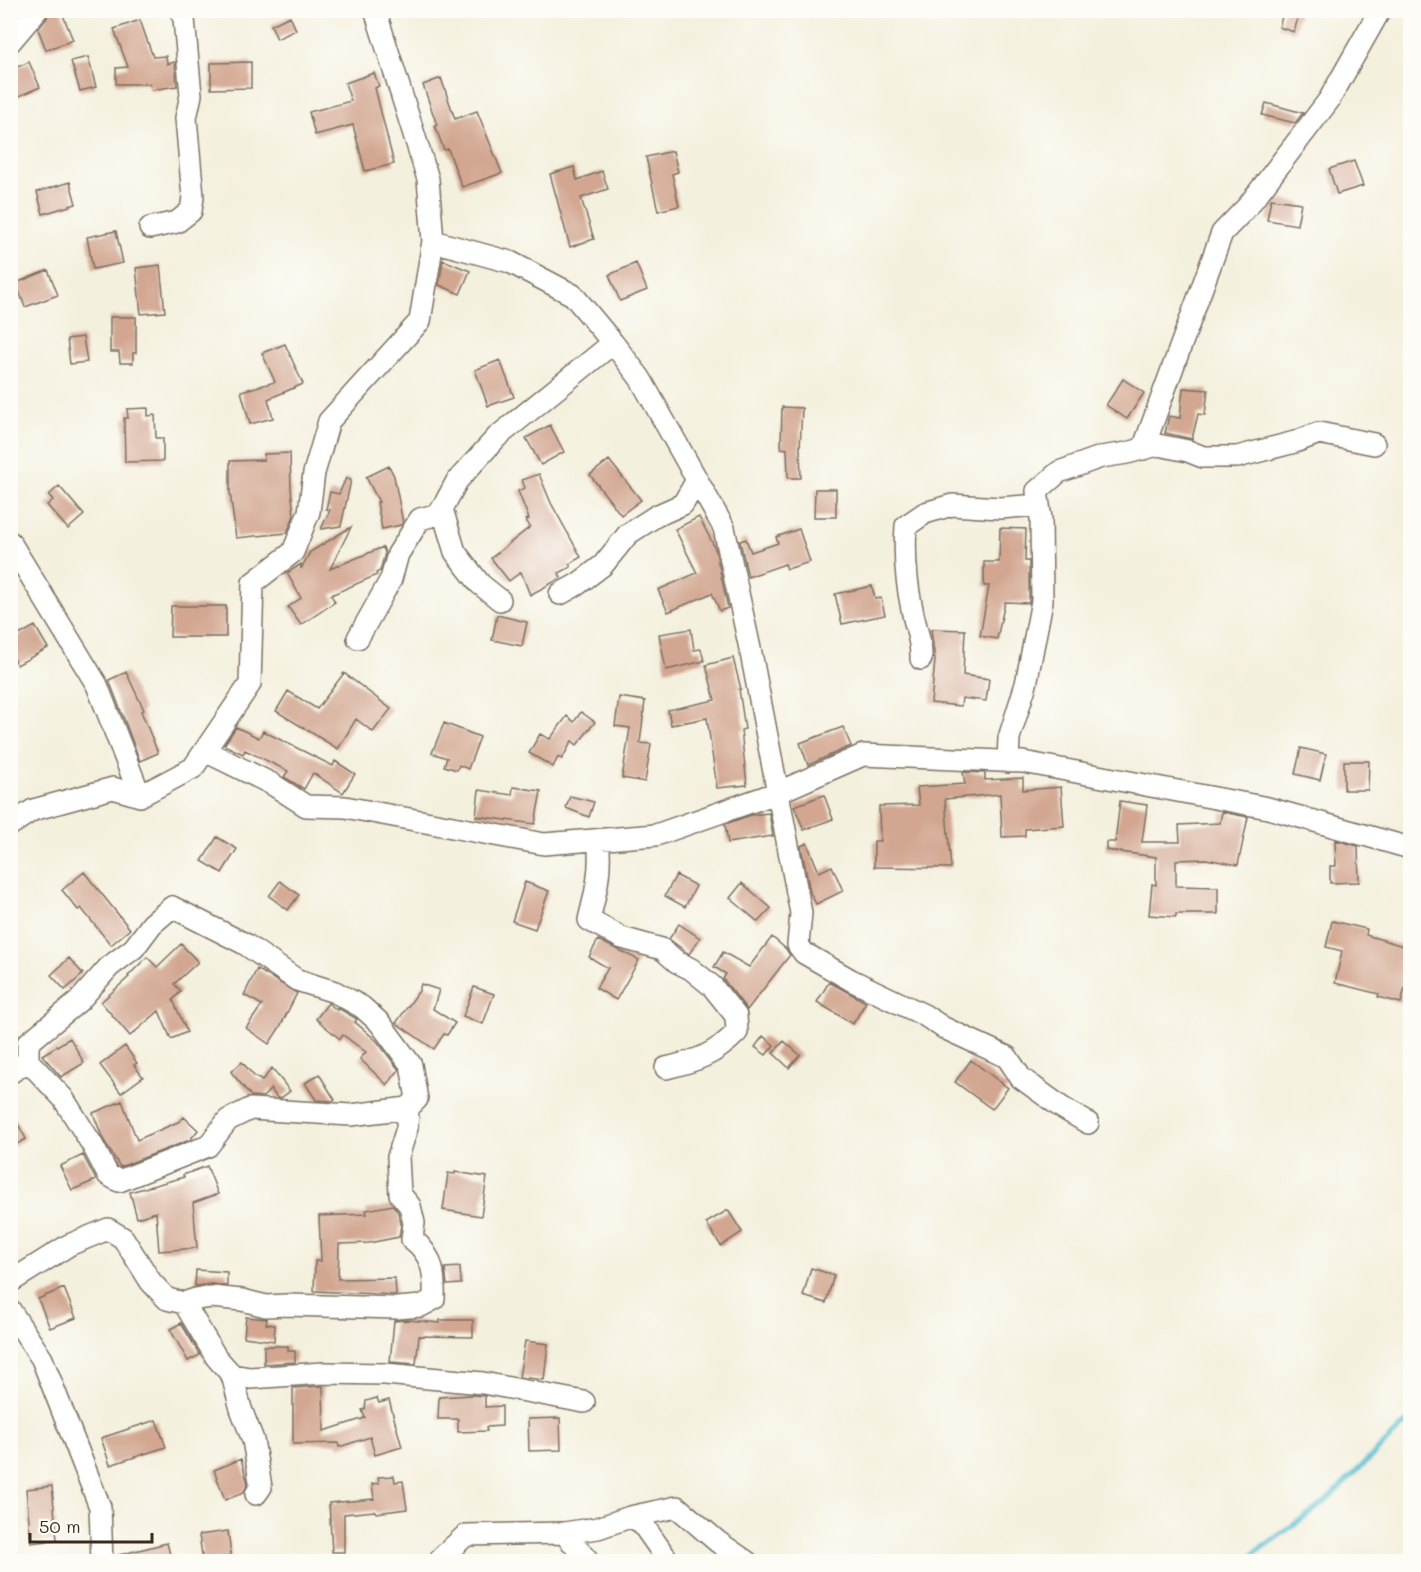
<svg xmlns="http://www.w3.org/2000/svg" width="1421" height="1572" viewBox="0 0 1421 1572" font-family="Mali,sans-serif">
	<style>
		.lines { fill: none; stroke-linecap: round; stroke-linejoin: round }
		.stream { stroke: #54bed0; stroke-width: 5 }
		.building { fill: #d2a690 }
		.minor-casing { stroke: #7c6f61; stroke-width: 24 }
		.minor { stroke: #fff; stroke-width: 21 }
	</style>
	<rect width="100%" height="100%" fill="#fdfcf7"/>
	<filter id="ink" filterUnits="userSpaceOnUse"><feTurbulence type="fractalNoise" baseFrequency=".0167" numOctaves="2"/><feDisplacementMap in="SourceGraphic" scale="12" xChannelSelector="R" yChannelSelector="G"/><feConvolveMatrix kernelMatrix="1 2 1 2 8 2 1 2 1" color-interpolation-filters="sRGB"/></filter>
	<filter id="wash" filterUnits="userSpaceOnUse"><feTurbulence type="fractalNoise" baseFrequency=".008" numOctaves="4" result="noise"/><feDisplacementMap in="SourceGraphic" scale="24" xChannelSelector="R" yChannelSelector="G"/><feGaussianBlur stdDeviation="1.35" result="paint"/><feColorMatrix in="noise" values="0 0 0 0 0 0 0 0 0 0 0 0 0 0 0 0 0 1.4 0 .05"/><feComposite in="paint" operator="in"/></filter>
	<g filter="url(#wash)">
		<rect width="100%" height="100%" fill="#f4f0de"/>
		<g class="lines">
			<path class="stream" d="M 1242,1562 L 1324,1503 L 1410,1419"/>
		</g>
		<g id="blocks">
			<path class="building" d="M 49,10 L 61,10 L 73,40 L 46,50 L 38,29 L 47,18 Z
				M 1284,10 L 1300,10 L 1294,32 L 1279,27 Z
				M 290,16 L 296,30 L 277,39 L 271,25 Z
				M 140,20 L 153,57 L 166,56 L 167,64 L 175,62 L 177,86 L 151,90 L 150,84 L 116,84 L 116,68 L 128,67 L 114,29 Z
				M 88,57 L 96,87 L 80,91 L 71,61 Z
				M 29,62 L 40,87 L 10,100 L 10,70 Z
				M 251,62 L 251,88 L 211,89 L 211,63 Z
				M 374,73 L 379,86 L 375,88 L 394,164 L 365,171 L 353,125 L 315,135 L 309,112 L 351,101 L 345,83 Z
				M 441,78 L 455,119 L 477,111 L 502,173 L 462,187 L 448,149 L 444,150 L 435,126 L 437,125 L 423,85 Z
				M 1266,103 L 1303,113 L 1295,123 L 1262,115 Z
				M 673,151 L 678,172 L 672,174 L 679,206 L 658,211 L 646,157 Z
				M 1354,161 L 1363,186 L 1337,194 L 1329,169 Z
				M 574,167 L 577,180 L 602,171 L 608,189 L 581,198 L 594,239 L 570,247 L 550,174 Z
				M 70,182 L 76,204 L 43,214 L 37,192 Z
				M 1271,199 L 1301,203 L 1297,225 L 1267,220 Z
				M 116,231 L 123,263 L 93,269 L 87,237 Z
				M 443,260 L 470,271 L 460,294 L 439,285 Z
				M 636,263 L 647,290 L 620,301 L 609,275 Z
				M 160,265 L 165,312 L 141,314 L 136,268 Z
				M 48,270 L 58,295 L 25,307 L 16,283 Z
				M 110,317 L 136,317 L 136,353 L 133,353 L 133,363 L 120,363 L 119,352 L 110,352 Z
				M 83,337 L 87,362 L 70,364 L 67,339 Z
				M 285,344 L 303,384 L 268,399 L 273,418 L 250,424 L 241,391 L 275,382 L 262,353 Z
				M 500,360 L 514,397 L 488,406 L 475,370 Z
				M 1123,379 L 1144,393 L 1127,419 L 1106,405 Z
				M 1183,388 L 1208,390 L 1205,415 L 1198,414 L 1192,439 L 1165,433 L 1169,416 L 1180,418 Z
				M 782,407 L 802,408 L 800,448 L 801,478 L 788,478 L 787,449 L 781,448 Z
				M 148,408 L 148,416 L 155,415 L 156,438 L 163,438 L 163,461 L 125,462 L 124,418 L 128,418 L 127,409 Z
				M 550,425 L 564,452 L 541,465 L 526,438 Z
				M 290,453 L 291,489 L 294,515 L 287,533 L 236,538 L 230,492 L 230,461 L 264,460 L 264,454 Z
				M 609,460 L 641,500 L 621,515 L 590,475 Z
				M 389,466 L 394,476 L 403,523 L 401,525 L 382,529 L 377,502 L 379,502 L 366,477 Z
				M 539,474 L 551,503 L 581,557 L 569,564 L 571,567 L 559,573 L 561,578 L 530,595 L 521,572 L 509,581 L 491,558 L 530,527 L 526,520 L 529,519 L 518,491 L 525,488 L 522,480 Z
				M 346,478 L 351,480 L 341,526 L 321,529 L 330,510 L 326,509 L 330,492 L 339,494 Z
				M 59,486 L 84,515 L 68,529 L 47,505 L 53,500 L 49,495 Z
				M 815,489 L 836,489 L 836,517 L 814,517 Z
				M 699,517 L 715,548 L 728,608 L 720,611 L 712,593 L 668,612 L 658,590 L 697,573 L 675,529 Z
				M 351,527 L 330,569 L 383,547 L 385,553 L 380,571 L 376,573 L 377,575 L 331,595 L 335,602 L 301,625 L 288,607 L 301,598 L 287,573 L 301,564 L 301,569 L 310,552 Z
				M 1000,528 L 1026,529 L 1025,561 L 1029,561 L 1029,603 L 1005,602 L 997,639 L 980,636 L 989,586 L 984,586 L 984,562 L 999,562 Z
				M 799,529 L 810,562 L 787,569 L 785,564 L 748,577 L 740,541 L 746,539 L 751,552 L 778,543 L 776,537 Z
				M 872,586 L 875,599 L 881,598 L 885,615 L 842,624 L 835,594 Z
				M 171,606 L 226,606 L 226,637 L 170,637 Z
				M 497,615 L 527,622 L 522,646 L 492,640 Z
				M 35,626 L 48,648 L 17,665 L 10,652 L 10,640 Z
				M 691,629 L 694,650 L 701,649 L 704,661 L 666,670 L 659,634 Z
				M 931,629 L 965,630 L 963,675 L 989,679 L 986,701 L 962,698 L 961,706 L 931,703 L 935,660 Z
				M 733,658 L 741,689 L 739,689 L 745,729 L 741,730 L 747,785 L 717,788 L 707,718 L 671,725 L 668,710 L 715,700 L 706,665 Z
				M 126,672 L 144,710 L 141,711 L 158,753 L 140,761 L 109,680 Z
				M 344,673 L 391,709 L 373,732 L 356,719 L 338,749 L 276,711 L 288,691 L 317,709 Z
				M 619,697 L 645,701 L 640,743 L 651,744 L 645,782 L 622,778 L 630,728 L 615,726 Z
				M 581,712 L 595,722 L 577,745 L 572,741 L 562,759 L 558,757 L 553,767 L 529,753 L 540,734 L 550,739 L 567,716 L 574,722 Z
				M 444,723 L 480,737 L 468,769 L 459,765 L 457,770 L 444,766 L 447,758 L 432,753 Z
				M 236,727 L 259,738 L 263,731 L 333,766 L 335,761 L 355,774 L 343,793 L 313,773 L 304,789 L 284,777 L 288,771 L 245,750 L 243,754 L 224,745 Z
				M 843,727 L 851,746 L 808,765 L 800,743 Z
				M 1301,748 L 1326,754 L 1320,780 L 1295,774 Z
				M 1344,761 L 1369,761 L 1368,790 L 1344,790 Z
				M 963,772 L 985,773 L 985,780 L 1023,778 L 1023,790 L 1061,787 L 1064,826 L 1025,829 L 1025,836 L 1002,837 L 1000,794 L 945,799 L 951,868 L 874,867 L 874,841 L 880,841 L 879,806 L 919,805 L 917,787 L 965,784 Z
				M 513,787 L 541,791 L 535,824 L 476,816 L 479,790 L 512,795 Z
				M 824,795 L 833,819 L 804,830 L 794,806 Z
				M 570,796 L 594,802 L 589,817 L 566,808 Z
				M 1120,801 L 1147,805 L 1142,842 L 1180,842 L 1179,825 L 1220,823 L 1222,812 L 1248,817 L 1238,865 L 1206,859 L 1176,860 L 1176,886 L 1218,887 L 1218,914 L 1176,914 L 1176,917 L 1149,915 L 1152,884 L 1156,885 L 1156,857 L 1106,850 L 1106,842 L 1115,842 Z
				M 769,813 L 773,836 L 728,843 L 725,824 L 751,815 Z
				M 217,837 L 237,849 L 222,873 L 202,861 Z
				M 1335,840 L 1358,846 L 1359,882 L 1330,883 L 1330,866 L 1336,866 Z
				M 807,843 L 819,872 L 832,866 L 843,891 L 816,904 L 810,892 L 801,846 Z
				M 84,872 L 130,929 L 111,945 L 81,908 L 78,910 L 62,890 Z
				M 676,875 L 696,886 L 685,907 L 665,896 Z
				M 280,881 L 299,895 L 288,910 L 269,896 Z
				M 525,882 L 549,891 L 535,929 L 512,921 Z
				M 742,883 L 771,908 L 758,922 L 730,898 Z
				M 1332,921 L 1367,929 L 1366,935 L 1410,948 L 1410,969 L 1401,1003 L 1378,997 L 1379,994 L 1335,983 L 1342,951 L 1326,947 Z
				M 679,924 L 700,938 L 689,954 L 669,939 Z
				M 772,937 L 786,949 L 790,955 L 747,1010 L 723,979 L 726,974 L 714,967 L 723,952 L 749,967 Z
				M 598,940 L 639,960 L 616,1000 L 596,988 L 608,968 L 589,957 Z
				M 181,944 L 198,962 L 174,984 L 181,991 L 173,1000 L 187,1032 L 171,1039 L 159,1011 L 130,1036 L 101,1002 L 129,977 L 128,976 L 147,957 L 157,967 Z
				M 69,958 L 83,974 L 65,990 L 51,975 Z
				M 257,969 L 297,993 L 280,1027 L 269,1044 L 246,1028 L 262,1005 L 244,995 Z
				M 829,982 L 866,1002 L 853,1024 L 817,1002 Z
				M 421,984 L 439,990 L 433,1009 L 455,1023 L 447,1035 L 444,1034 L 434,1049 L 396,1023 L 419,991 Z
				M 474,987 L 494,994 L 483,1024 L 463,1016 Z
				M 328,1003 L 337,1010 L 338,1008 L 357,1019 L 355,1022 L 377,1041 L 399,1070 L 387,1085 L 360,1059 L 366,1052 L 343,1035 L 340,1039 L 316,1019 Z
				M 763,1036 L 774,1045 L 766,1055 L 755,1047 Z
				M 70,1038 L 84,1063 L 61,1077 L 42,1055 Z
				M 784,1041 L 800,1055 L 789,1068 L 773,1053 Z
				M 125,1046 L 137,1063 L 134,1065 L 143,1077 L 121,1093 L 100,1065 Z
				M 971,1060 L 1008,1088 L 992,1109 L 955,1082 Z
				M 242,1062 L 254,1076 L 262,1081 L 272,1068 L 290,1091 L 281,1098 L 277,1098 L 271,1089 L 263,1097 L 251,1096 L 231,1072 Z
				M 319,1074 L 335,1100 L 333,1101 L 316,1100 L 305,1083 Z
				M 122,1101 L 137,1140 L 180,1121 L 184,1117 L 198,1130 L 190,1140 L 120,1167 L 103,1139 L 93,1113 Z
				M 10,1109 L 26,1139 L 10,1148 Z
				M 83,1155 L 96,1180 L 72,1190 L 60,1166 Z
				M 207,1166 L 218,1194 L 193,1203 L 197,1248 L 159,1251 L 156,1212 L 137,1218 L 130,1192 L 184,1177 L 183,1175 Z
				M 455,1172 L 487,1177 L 481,1216 L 443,1210 L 448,1173 L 455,1174 Z
				M 393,1205 L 398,1212 L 401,1224 L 399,1237 L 369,1243 L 339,1244 L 338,1279 L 395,1278 L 396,1295 L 314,1291 L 315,1261 L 321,1261 L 319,1216 L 367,1214 L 366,1210 Z
				M 728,1210 L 742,1232 L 721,1246 L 706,1223 Z
				M 460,1267 L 461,1284 L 447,1285 L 445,1268 Z
				M 811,1268 L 834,1275 L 826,1303 L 803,1296 Z
				M 196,1270 L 227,1272 L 227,1286 L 212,1284 L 195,1286 Z
				M 64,1288 L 76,1318 L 50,1328 L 38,1299 Z
				M 246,1317 L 267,1319 L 266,1324 L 275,1325 L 274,1341 L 244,1337 Z
				M 408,1320 L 440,1323 L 440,1320 L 473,1320 L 473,1337 L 419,1336 L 416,1364 L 390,1362 L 394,1321 Z
				M 181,1323 L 200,1355 L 188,1361 L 170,1329 Z
				M 525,1341 L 548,1344 L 544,1380 L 519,1377 Z
				M 264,1346 L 288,1346 L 288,1351 L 295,1351 L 295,1362 L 264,1364 Z
				M 323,1386 L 324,1431 L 365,1418 L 362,1410 L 365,1409 L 366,1401 L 377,1398 L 379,1403 L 389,1400 L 402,1447 L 375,1455 L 370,1437 L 339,1447 L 338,1443 L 293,1444 L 293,1388 Z
				M 472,1395 L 485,1396 L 485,1407 L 502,1406 L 502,1426 L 486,1427 L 487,1431 L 458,1432 L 458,1419 L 438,1419 L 439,1397 Z
				M 560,1418 L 561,1450 L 529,1451 L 528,1419 Z
				M 156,1420 L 166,1447 L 110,1465 L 101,1438 Z
				M 241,1459 L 248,1484 L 243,1493 L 225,1500 L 214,1470 Z
				M 394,1476 L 395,1482 L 403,1481 L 407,1509 L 376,1513 L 375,1511 L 344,1514 L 344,1552 L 332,1552 L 329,1503 L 374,1499 L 372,1484 L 379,1483 L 378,1477 Z
				M 52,1486 L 57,1540 L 31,1543 L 26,1489 Z
				M 228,1531 L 232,1562 L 203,1562 L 199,1535 Z
				M 167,1543 L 172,1562 L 115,1562 L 115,1556 Z"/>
		</g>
	</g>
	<g filter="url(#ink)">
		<use href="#blocks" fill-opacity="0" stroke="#7c6f61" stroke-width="1.5"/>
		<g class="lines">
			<defs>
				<path id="minor" d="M 10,42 L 37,10
					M 150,228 L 177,222 L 191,211 L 193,197 L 186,118 L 191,95 L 184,19 L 180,10
					M 433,241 L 510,262 L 573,295 L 613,343 L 640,378 L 724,528 L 752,658 L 801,913 L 798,945 L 804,953 L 851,980 L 924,1015 L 944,1028 L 1007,1057 L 1021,1078 L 1061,1107 L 1088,1123
					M 1143,449 L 1222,233 L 1248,206 L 1329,100 L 1380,10
					M 442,509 L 455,552 L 480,584 L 500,600
					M 10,542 L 97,685 L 140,796
					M 560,594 L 578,584 L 603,565 L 628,534 L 656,516 L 683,504 L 697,480
					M 358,638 L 391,579 L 398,554 L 420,519 L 435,515 L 442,509 L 457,481 L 497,437 L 613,343
					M 921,659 C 922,641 915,627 912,609 C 906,581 904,554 906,526 L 925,513 L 952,505 L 1000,508 L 1039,505
					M 205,751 L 272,784 L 306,806 L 345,807 L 544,844 L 656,835 L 779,792 L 863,755 L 1023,762 L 1268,808 L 1410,848
					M 1008,762 L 1009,738 L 1026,684 L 1042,601 L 1041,519 L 1037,491 L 1059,472 L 1101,457 L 1127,453 L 1158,445 L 1188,451 L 1203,457 L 1237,457 L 1295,442 L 1319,433 L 1374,444
					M 10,825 L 33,810 L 113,788 L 140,796 L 193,768 L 250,684 L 253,583 L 293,552 L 309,512 L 314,473 L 329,421 L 420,321 L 433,241 L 428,179 L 375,10
					M 598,840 C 602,868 596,892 589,920 L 622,938 L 662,949 L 677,962 L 691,969 L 712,986 L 736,1016 L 737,1032 C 715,1055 696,1061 666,1068
					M 10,1073 L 28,1061
					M 10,1282 L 69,1245 L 108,1229 L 123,1238 L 151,1282 L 167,1299 L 184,1303 L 196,1299 L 211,1297 L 242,1300 L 266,1306 L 286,1305 L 397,1308 L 421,1306 L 434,1299 C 435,1274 433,1255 412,1239 L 414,1223 L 410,1206 L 400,1194 L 398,1157 L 407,1128 L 408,1108 L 417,1099 L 411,1065 L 380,1023 L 362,1007 L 335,992 L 297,980 L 245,944 L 172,907 L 152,924 L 134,948 L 109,967 L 79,1001 L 28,1043 L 28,1061 L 63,1098 L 93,1146 L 108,1175 L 119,1181 L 208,1146 L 228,1120 L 250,1109 L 351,1115 L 408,1108
					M 184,1303 L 216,1357 L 232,1375 L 241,1409 L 253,1440 L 261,1487 L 256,1494
					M 10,1310 L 42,1359 L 100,1507 L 102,1562
					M 232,1375 L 250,1378 L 323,1373 L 385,1374 L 483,1383 L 584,1402
					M 630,1517 L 677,1507 L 718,1542 L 747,1562
					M 564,1533 L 598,1528 L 630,1517 L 641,1522 L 669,1562
					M 440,1562 L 442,1557 L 466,1535 L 564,1533 L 587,1559 L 586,1562"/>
			</defs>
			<use href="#minor" class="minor-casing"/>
			<use href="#minor" class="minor"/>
		</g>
	</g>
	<rect width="1421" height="1572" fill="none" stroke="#fdfcf7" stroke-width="36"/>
	<path d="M30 1533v9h122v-9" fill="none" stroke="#3b2a1e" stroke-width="3"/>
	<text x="39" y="1533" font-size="18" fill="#3b2a1e" stroke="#fdfcf7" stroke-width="4.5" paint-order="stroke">50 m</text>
</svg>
